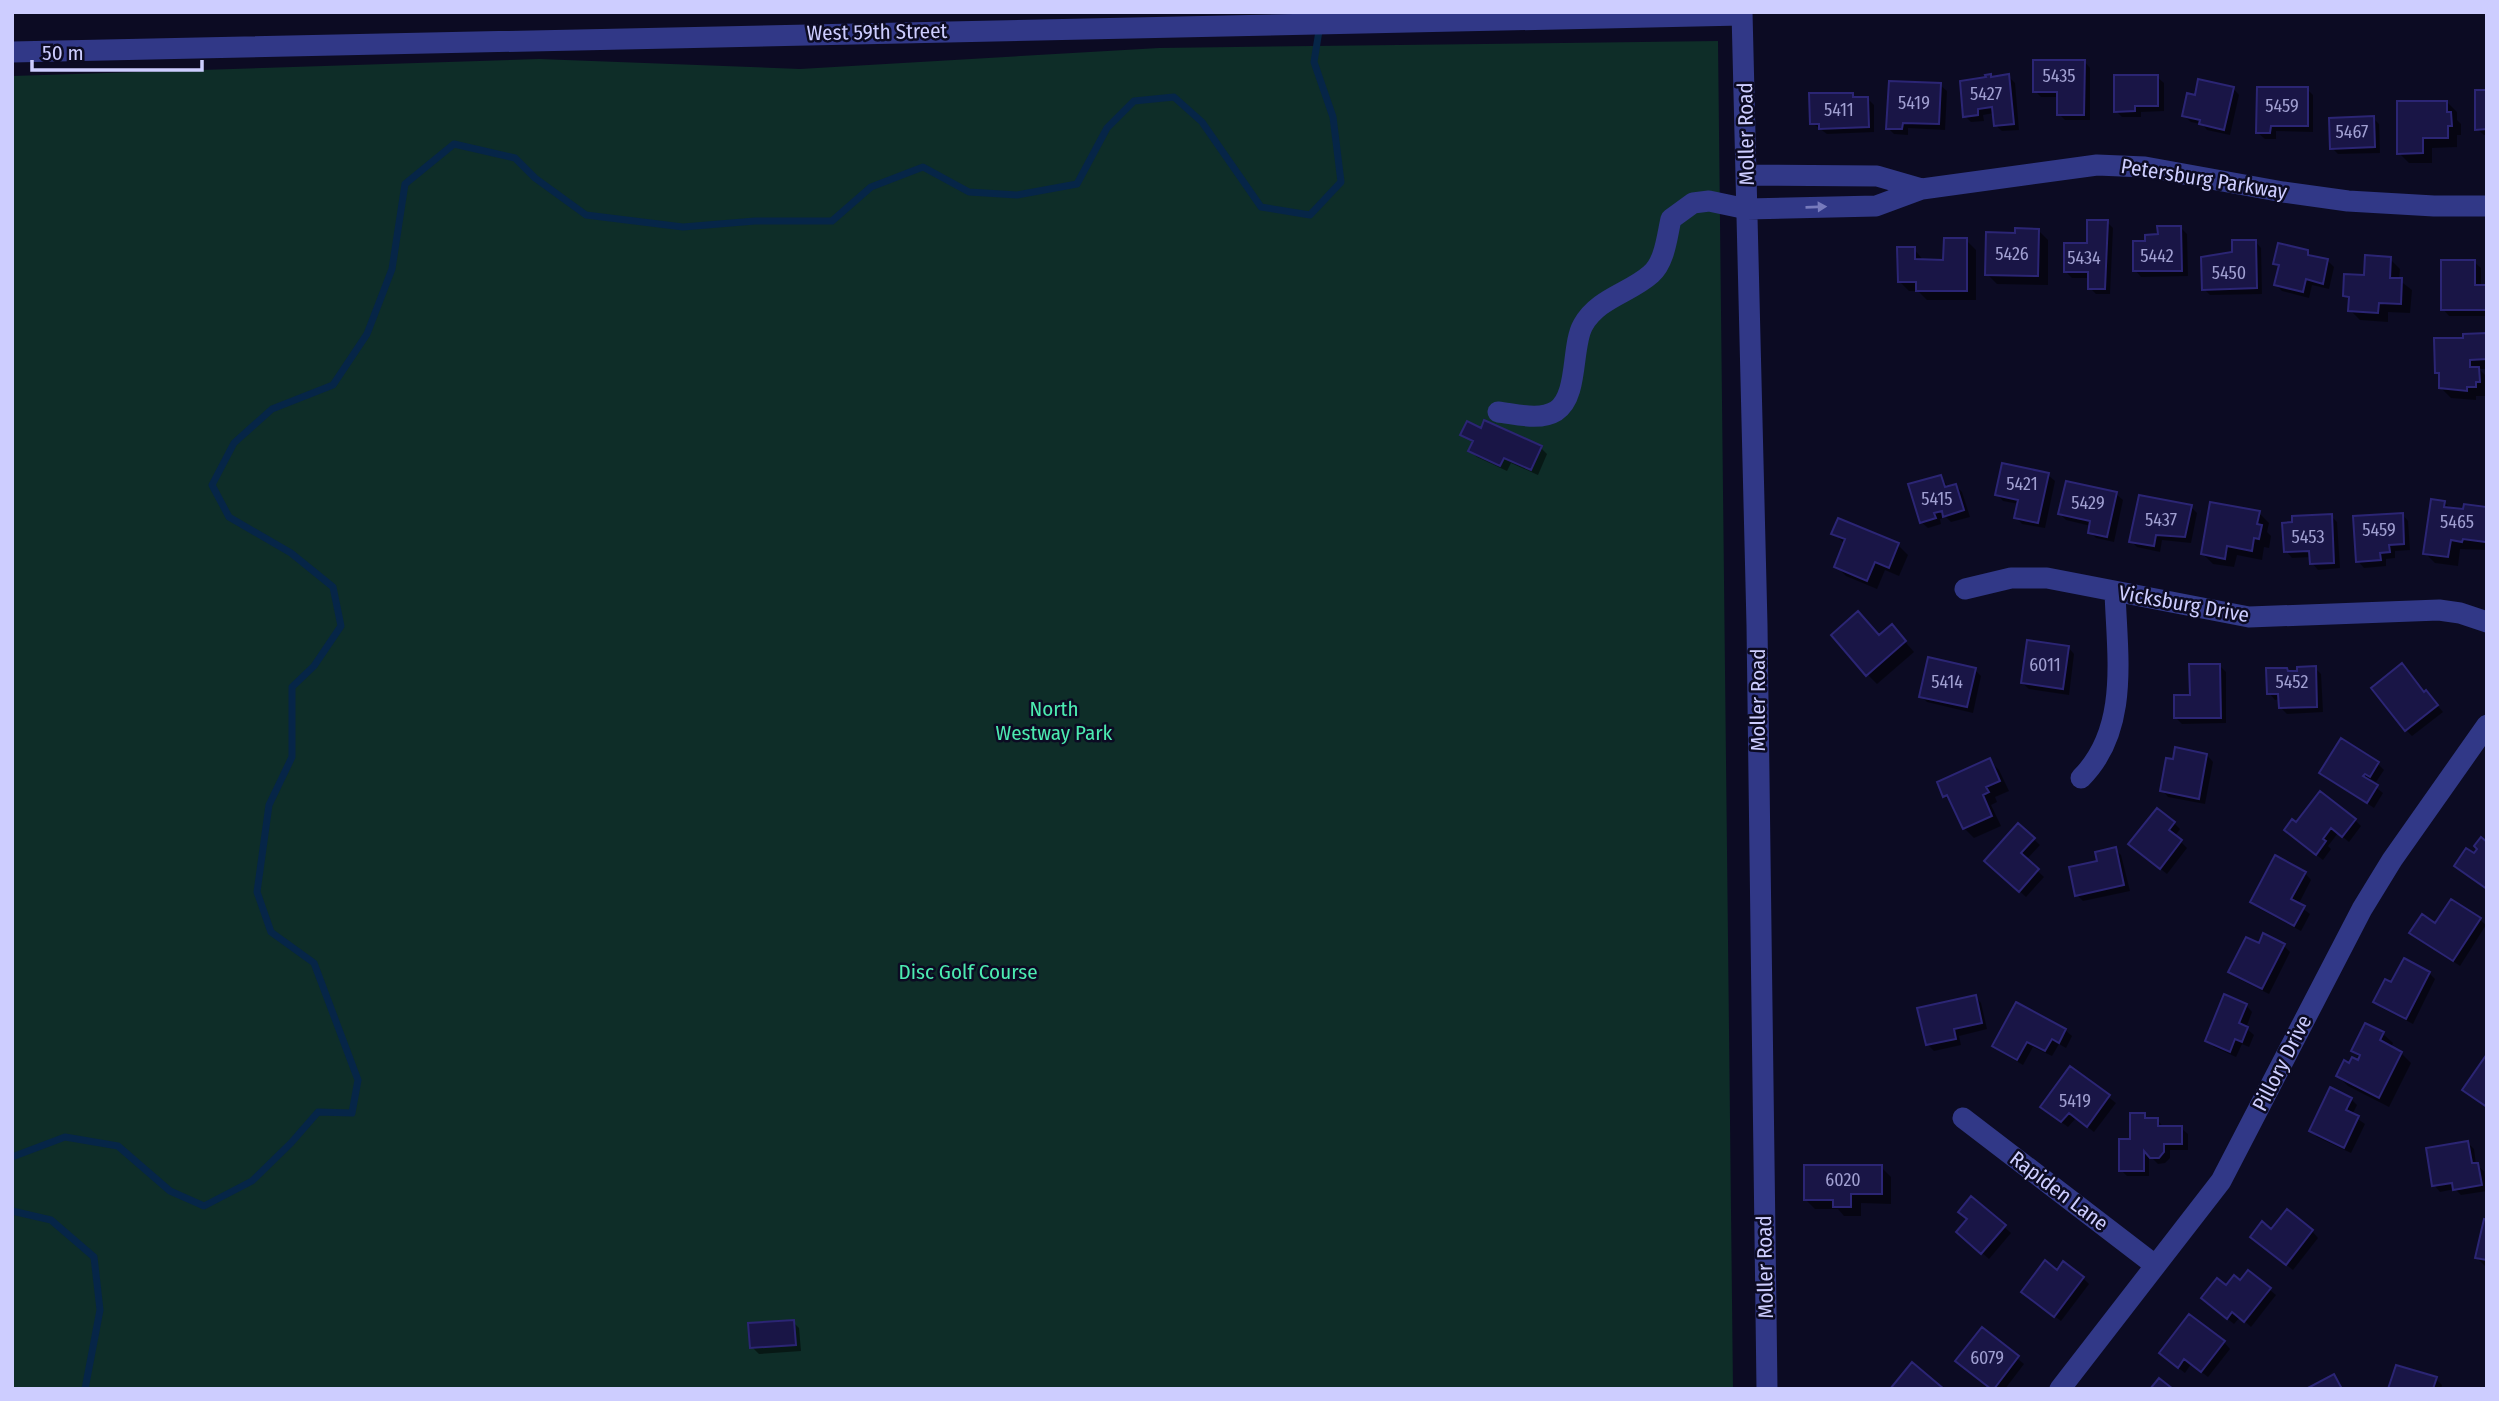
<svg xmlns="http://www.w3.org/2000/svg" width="2499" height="1401" viewBox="0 0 2499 1401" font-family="'Fira Sans Condensed',sans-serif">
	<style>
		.green { fill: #0e2d28 }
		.shadow { fill: #0007 }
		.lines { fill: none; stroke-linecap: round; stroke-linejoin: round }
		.stream { stroke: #062547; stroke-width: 7 }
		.building { fill: #191546; stroke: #2b2574; stroke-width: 2 }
		.minor { stroke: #313887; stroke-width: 21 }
		.oneway { fill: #777bbd }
		.labels { text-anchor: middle; stroke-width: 5; stroke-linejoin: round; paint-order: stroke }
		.number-label { font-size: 18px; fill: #a09fd1 }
		.street-label { font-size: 21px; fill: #cdcdff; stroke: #0c0b23 }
		.park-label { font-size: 21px; fill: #4cebb1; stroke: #0c0b23 }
	</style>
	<rect width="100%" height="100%" fill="#0c0b23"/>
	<path class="green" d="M 1718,41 L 1733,1389 L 12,1389 L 12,76 L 539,59 L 800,69 L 1159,48 Z"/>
	<path class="shadow" d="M 2084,61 L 2090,68 L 2090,120 L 2065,120 L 2059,114 L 2059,97 L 2041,97 L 2035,91 Z
		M 1990,76 L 1992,78 L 2008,76 L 2015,83 L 2019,130 L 2002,131 L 1995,125 L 1994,113 L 1983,115 L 1984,121 L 1971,122 L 1965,116 Z
		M 2157,77 L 2164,83 L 2164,111 L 2141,112 L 2141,117 L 2122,117 L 2116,111 Z
		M 1940,85 L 1947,91 L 1945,130 L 1908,128 L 1908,135 L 1894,134 L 1888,128 Z
		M 2233,88 L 2239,95 L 2230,135 L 2207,130 L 2202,124 L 2191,122 L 2184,116 L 2196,97 Z
		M 2307,89 L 2313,95 L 2313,132 L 2276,131 L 2276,139 L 2265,139 L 2258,133 Z
		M 2487,92 L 2487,135 L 2484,135 L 2477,129 Z
		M 1853,95 L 1857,99 L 1868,99 L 1874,105 L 1874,132 L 1827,134 L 1812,123 Z
		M 2447,102 L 2457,112 L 2457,120 L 2461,124 L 2461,135 L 2457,135 L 2457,147 L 2432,148 L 2432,163 L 2409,163 L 2399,153 Z
		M 2373,118 L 2379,124 L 2380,153 L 2338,154 L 2332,148 Z
		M 2107,222 L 2113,228 L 2110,294 L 2096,294 L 2090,288 L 2090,278 L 2072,278 L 2065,271 Z
		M 2181,228 L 2187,234 L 2188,276 L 2141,277 L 2135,270 L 2147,242 Z
		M 2038,230 L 2048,240 L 2048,285 L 1997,284 L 1987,274 L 2017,235 Z
		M 1966,240 L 1976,250 L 1976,300 L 1927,300 L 1918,291 L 1909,291 L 1899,281 L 1914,249 L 1924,261 L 1945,262 Z
		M 2255,241 L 2261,248 L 2262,294 L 2210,295 L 2204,289 L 2234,254 Z
		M 2308,252 L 2314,258 L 2328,261 L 2334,267 L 2329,289 L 2312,285 L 2309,298 L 2282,291 L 2276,285 L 2280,267 L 2275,263 Z
		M 2390,259 L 2400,269 L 2399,280 L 2412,290 L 2410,313 L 2388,312 L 2388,322 L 2360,320 L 2350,310 L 2350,301 L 2345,296 Z
		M 2474,262 L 2481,268 L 2481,286 L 2487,286 L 2487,316 L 2449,316 L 2443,309 Z
		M 2487,335 L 2487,369 L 2479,369 L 2487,377 L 2485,396 L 2476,396 L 2476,400 L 2451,398 L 2441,388 L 2441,376 L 2437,372 L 2465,339 Z
		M 1482,430 L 1541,448 L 1547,454 L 1538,475 L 1511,463 L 1507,471 L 1477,457 L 1470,451 L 1474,443 L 1463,435 Z
		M 2048,475 L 2055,481 L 2045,528 L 2022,524 L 2016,517 L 2019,504 L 2003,501 L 1997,494 Z
		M 1941,477 L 1949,488 L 1956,486 L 1962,492 L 1970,517 L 1951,522 L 1946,517 L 1940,519 L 1941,524 L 1928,528 L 1921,522 Z
		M 2116,494 L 2123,500 L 2114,542 L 2096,538 L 2090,532 L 2091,526 L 2066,520 L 2060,514 Z
		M 2444,502 L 2451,509 L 2487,509 L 2487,550 L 2460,549 L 2458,566 L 2435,563 L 2425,553 Z
		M 2191,507 L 2197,513 L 2191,543 L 2162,540 L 2160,552 L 2137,547 L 2131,541 Z
		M 2259,513 L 2269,523 L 2267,532 L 2271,536 L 2269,548 L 2264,547 L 2262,560 L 2237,555 L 2234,567 L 2213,564 L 2203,554 Z
		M 2402,514 L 2408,521 L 2410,550 L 2395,551 L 2395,558 L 2386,559 L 2386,566 L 2364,568 L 2358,561 Z
		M 2331,516 L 2337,522 L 2340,568 L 2318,570 L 2312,563 L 2311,557 L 2292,558 L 2286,551 Z
		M 1834,533 L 1898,545 L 1908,555 L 1899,576 L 1885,570 L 1877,589 L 1846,576 L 1836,566 L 1844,543 Z
		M 1880,637 L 1901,637 L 1914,652 L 1877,684 L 1867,674 Z
		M 2068,647 L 2074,654 L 2069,695 L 2029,689 L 2022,683 Z
		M 2220,666 L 2226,672 L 2226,723 L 2182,724 L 2175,717 Z
		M 2315,668 L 2321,674 L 2323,712 L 2287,714 L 2280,707 L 2280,699 L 2275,700 L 2269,693 L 2287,669 L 2290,673 Z
		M 1975,670 L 1981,676 L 1973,713 L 1927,702 L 1921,696 Z
		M 2432,699 L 2443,712 L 2412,736 L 2406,730 Z
		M 2207,755 L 2213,762 L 2205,804 L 2168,797 L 2162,790 Z
		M 1989,760 L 1999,770 L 2009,791 L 1995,797 L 1997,802 L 1991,805 L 2001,826 L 1974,838 L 1964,828 L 1953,805 L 1945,796 Z
		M 2378,764 L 2384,770 L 2376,782 L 2371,779 L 2369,782 L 2383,793 L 2374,808 L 2321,772 Z
		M 2355,820 L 2361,826 L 2349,842 L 2338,833 L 2328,846 L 2331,849 L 2323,860 L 2292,836 L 2296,824 Z
		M 2174,823 L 2180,829 L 2175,836 L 2187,848 L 2167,874 L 2137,850 Z
		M 2018,825 L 2040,845 L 2026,860 L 2044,877 L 2026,897 L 1993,867 Z
		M 2115,849 L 2121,855 L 2130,891 L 2083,901 L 2077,895 L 2099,862 Z
		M 2305,873 L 2311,880 L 2298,905 L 2310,914 L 2301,931 L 2258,908 L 2252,902 Z
		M 2479,919 L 2486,925 L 2460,966 L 2412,933 L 2436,925 Z
		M 2259,946 L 2284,946 L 2290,952 L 2269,994 L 2237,978 L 2231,972 Z
		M 2429,973 L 2435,979 L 2413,1024 L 2382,1008 L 2375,1002 L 2392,985 Z
		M 1975,996 L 1981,1003 L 1987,1029 L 1959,1036 L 1961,1045 L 1934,1051 L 1927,1044 Z
		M 2246,1005 L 2252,1012 L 2246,1028 L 2254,1035 L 2249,1047 L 2242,1044 L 2236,1057 L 2214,1047 L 2207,1040 Z
		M 2065,1030 L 2072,1036 L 2066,1048 L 2059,1044 L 2052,1056 L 2033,1047 L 2023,1065 L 2001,1052 L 1994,1046 Z
		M 2383,1034 L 2393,1043 L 2391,1048 L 2401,1053 L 2411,1063 L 2389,1107 L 2348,1086 L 2338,1076 L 2349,1065 L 2358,1062 L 2360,1058 L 2353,1051 Z
		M 2071,1068 L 2116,1103 L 2094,1132 L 2076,1118 L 2068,1127 L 2049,1113 Z
		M 2351,1099 L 2357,1105 L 2352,1115 L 2365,1124 L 2351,1153 L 2317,1137 L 2311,1131 Z
		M 2144,1115 L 2149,1119 L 2157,1119 L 2164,1128 L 2181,1128 L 2188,1134 L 2188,1150 L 2170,1150 L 2170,1158 L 2165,1163 L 2158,1164 L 2149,1155 L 2149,1176 L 2127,1176 L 2121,1170 L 2131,1141 Z
		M 2468,1143 L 2474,1149 L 2476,1165 L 2484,1171 L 2487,1191 L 2461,1195 L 2455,1189 L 2440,1192 L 2434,1185 Z
		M 1881,1167 L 1891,1177 L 1891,1204 L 1861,1203 L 1861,1216 L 1844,1216 L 1838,1209 L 1815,1209 L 1805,1199 Z
		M 1971,1198 L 2011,1233 L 1989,1259 L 1965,1238 Z
		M 2487,1221 L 2487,1268 L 2477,1258 Z
		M 2272,1231 L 2312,1231 L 2318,1238 L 2293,1270 L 2258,1243 Z
		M 2057,1272 L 2083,1278 L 2089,1284 L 2061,1321 L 2030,1298 Z
		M 2248,1272 L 2276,1295 L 2251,1327 L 2240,1317 L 2234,1324 L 2209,1304 L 2226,1288 L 2240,1282 Z
		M 793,1322 L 799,1328 L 801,1351 L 759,1354 L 752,1347 Z
		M 1982,1329 L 2024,1364 L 2005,1389 L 1991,1389 Z
		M 2224,1342 L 2230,1349 L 2208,1377 L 2191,1364 L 2185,1373 L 2167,1359 Z
		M 2436,1379 L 2442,1385 L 2441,1389 L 2391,1389 Z"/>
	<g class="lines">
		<path class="stream" d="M 12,1157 L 65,1137 L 118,1146 L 170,1191 L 204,1206 L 252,1181 L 291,1143 L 318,1112 L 352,1113 L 358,1080 L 314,963 L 271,932 L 257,892 L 269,805 L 292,757 L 292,687 L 314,666 L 341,626 L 333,587 L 291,553 L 229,517 L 212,485 L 234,443 L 272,409 L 333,385 L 367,334 L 392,269 L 405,184 L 454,144 L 515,158 L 535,178 L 586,215 L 683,227 L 755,221 L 832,221 L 871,187 L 923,167 L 969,192 L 1017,195 L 1077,184 L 1107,128 L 1134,101 L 1174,97 L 1202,122 L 1261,207 L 1310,215 L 1341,182 L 1333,117 L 1314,62 L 1322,12
			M 12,1211 L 51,1220 L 94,1257 L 100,1310 L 85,1389"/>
	</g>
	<path class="building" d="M 2033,60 L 2085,60 L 2084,115 L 2057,115 L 2057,92 L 2033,92 Z
		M 1991,74 L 1991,77 L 2009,74 L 2014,124 L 1994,126 L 1992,107 L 1978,109 L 1978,115 L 1963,117 L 1960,81 L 1986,77 L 1985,75 Z
		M 2114,75 L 2158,75 L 2158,106 L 2135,106 L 2135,111 L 2114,112 Z
		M 2198,79 L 2234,87 L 2224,130 L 2199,124 L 2200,120 L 2182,116 L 2187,93 L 2195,95 Z
		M 1889,81 L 1941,83 L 1939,124 L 1903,123 L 1902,129 L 1886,129 Z
		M 2257,87 L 2308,87 L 2308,126 L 2271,126 L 2270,133 L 2256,133 Z
		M 2475,90 L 2487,90 L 2487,129 L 2475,130 Z
		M 1809,93 L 1853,93 L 1853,97 L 1868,97 L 1869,127 L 1819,129 L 1819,124 L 1810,124 Z
		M 2397,101 L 2447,101 L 2447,112 L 2451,112 L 2452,126 L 2448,126 L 2448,138 L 2423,138 L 2423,153 L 2397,154 Z
		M 2374,116 L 2375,147 L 2330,149 L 2329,118 Z
		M 2087,220 L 2108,220 L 2105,289 L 2088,289 L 2088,272 L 2064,272 L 2064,243 L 2087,243 Z
		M 2157,226 L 2181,226 L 2182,271 L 2133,271 L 2133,241 L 2145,241 L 2145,235 L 2158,234 Z
		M 2015,228 L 2039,229 L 2038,276 L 1985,275 L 1986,232 L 2015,233 Z
		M 1944,238 L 1967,238 L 1967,291 L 1916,291 L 1916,282 L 1898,282 L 1897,247 L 1915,247 L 1915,259 L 1943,260 Z
		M 2232,240 L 2256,240 L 2257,288 L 2202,290 L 2201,257 L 2232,252 Z
		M 2278,243 L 2308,250 L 2308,255 L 2328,259 L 2323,284 L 2306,279 L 2303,292 L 2274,285 L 2279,265 L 2273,264 Z
		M 2365,255 L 2391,257 L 2390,278 L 2402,278 L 2401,304 L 2379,303 L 2378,313 L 2348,311 L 2349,297 L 2343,296 L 2344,274 L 2364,275 Z
		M 2441,260 L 2475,260 L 2475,285 L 2487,285 L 2487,310 L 2441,310 Z
		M 2487,333 L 2487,359 L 2470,360 L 2470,367 L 2479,367 L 2480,382 L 2476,382 L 2476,387 L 2467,387 L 2467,391 L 2439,388 L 2439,373 L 2435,373 L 2434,338 L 2463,338 L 2463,334 Z
		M 1484,420 L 1542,446 L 1531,470 L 1504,458 L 1500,466 L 1468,451 L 1473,441 L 1460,435 L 1467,421 L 1481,428 Z
		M 2002,463 L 2049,473 L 2038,523 L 2014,518 L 2018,500 L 1995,495 Z
		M 1941,475 L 1945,487 L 1956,484 L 1964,510 L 1943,517 L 1942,511 L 1934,513 L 1936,518 L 1920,523 L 1908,484 Z
		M 2066,481 L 2117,492 L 2107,537 L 2088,533 L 2090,521 L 2058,514 Z
		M 2139,495 L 2192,505 L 2185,537 L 2156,535 L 2154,546 L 2129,542 Z
		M 2431,499 L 2445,501 L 2444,507 L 2463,509 L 2464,504 L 2487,507 L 2486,542 L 2463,539 L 2462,542 L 2451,540 L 2448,557 L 2423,554 Z
		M 2210,502 L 2260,511 L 2257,524 L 2262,525 L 2259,539 L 2254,538 L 2252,551 L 2227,546 L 2225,559 L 2201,554 Z
		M 2403,513 L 2404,544 L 2389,545 L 2390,552 L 2380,553 L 2381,560 L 2356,562 L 2353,516 Z
		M 2332,514 L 2334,563 L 2310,564 L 2309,551 L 2284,552 L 2282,523 L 2292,522 L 2292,516 Z
		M 1838,518 L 1899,543 L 1889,568 L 1875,562 L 1867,581 L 1834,567 L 1845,539 L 1831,534 Z
		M 1858,611 L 1879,635 L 1892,624 L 1906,641 L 1866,676 L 1831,635 Z
		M 2027,640 L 2069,646 L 2063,689 L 2021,683 Z
		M 1928,657 L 1976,668 L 1967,707 L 1919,697 Z
		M 2402,663 L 2424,692 L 2426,690 L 2438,705 L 2405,731 L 2371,688 Z
		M 2189,664 L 2220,664 L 2221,718 L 2174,718 L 2174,695 L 2190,695 Z
		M 2316,666 L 2317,707 L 2279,708 L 2278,694 L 2267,694 L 2266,668 L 2287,668 L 2288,671 L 2297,671 L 2297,667 Z
		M 2341,738 L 2379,762 L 2370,777 L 2365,774 L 2363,776 L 2378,785 L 2367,803 L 2319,773 Z
		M 2175,747 L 2207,754 L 2199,799 L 2160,791 L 2166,758 L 2173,759 Z
		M 1990,758 L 2000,781 L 1986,787 L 1989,792 L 1983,795 L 1992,816 L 1963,829 L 1947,795 L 1943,797 L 1937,782 Z
		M 2320,791 L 2356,819 L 2342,837 L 2331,828 L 2323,839 L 2326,841 L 2316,855 L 2284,830 L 2292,819 L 2296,822 Z
		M 2157,808 L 2175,822 L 2169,830 L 2182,840 L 2160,869 L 2128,844 Z
		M 2018,823 L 2035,838 L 2021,853 L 2039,869 L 2019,892 L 1984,861 Z
		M 2481,837 L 2487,842 L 2487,889 L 2454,866 L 2466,848 L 2474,853 L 2477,849 L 2474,846 Z
		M 2116,847 L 2124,885 L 2075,896 L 2069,867 L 2097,861 L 2095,852 Z
		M 2275,855 L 2306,872 L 2291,899 L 2305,906 L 2294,926 L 2250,902 Z
		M 2451,899 L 2481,918 L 2453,961 L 2409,933 L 2422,914 L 2435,923 Z
		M 2263,933 L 2285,944 L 2262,989 L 2228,972 L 2246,937 L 2259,943 Z
		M 2404,958 L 2430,972 L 2406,1019 L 2373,1002 L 2385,979 L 2391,982 Z
		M 2224,994 L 2247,1004 L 2239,1023 L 2248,1027 L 2242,1042 L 2235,1039 L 2230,1052 L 2205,1041 Z
		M 1976,995 L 1982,1023 L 1954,1029 L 1956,1039 L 1926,1045 L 1917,1008 Z
		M 2016,1002 L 2066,1029 L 2059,1043 L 2052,1039 L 2045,1051 L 2027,1042 L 2017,1060 L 1992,1046 Z
		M 2365,1023 L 2384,1032 L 2380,1040 L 2402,1052 L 2379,1098 L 2336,1076 L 2344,1060 L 2349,1063 L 2352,1057 L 2358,1060 L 2360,1055 L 2351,1051 Z
		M 2487,1054 L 2487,1107 L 2462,1090 Z
		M 2070,1066 L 2110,1095 L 2087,1127 L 2069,1113 L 2061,1122 L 2040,1107 Z
		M 2330,1087 L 2352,1098 L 2346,1110 L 2359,1116 L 2344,1148 L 2309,1131 Z
		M 2130,1113 L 2145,1113 L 2145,1118 L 2158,1118 L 2158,1126 L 2182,1126 L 2182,1144 L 2164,1144 L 2164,1152 L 2159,1158 L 2150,1158 L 2144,1151 L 2144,1171 L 2119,1171 L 2119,1139 L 2130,1139 Z
		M 2468,1141 L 2472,1163 L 2478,1163 L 2482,1185 L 2453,1190 L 2452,1183 L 2432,1186 L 2426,1148 Z
		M 1804,1165 L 1882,1165 L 1882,1194 L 1851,1194 L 1851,1207 L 1833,1207 L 1833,1200 L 1804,1200 Z
		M 1971,1196 L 2006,1225 L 1981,1254 L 1956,1232 L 1967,1219 L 1958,1212 Z
		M 2287,1209 L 2313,1230 L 2286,1265 L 2250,1237 L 2262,1221 L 2271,1229 Z
		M 2484,1219 L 2487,1220 L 2487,1260 L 2475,1258 Z
		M 2045,1260 L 2057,1270 L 2063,1261 L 2084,1277 L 2054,1317 L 2021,1292 Z
		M 2248,1270 L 2271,1288 L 2244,1322 L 2232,1312 L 2227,1319 L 2201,1298 L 2217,1278 L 2226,1285 L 2234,1275 L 2240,1280 Z
		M 2189,1314 L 2225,1341 L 2201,1372 L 2184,1359 L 2178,1368 L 2159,1353 Z
		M 794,1320 L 796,1345 L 750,1348 L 748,1323 Z
		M 1982,1327 L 2019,1356 L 1994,1389 L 1991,1389 L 1955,1361 Z
		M 1912,1362 L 1944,1389 L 1890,1389 Z
		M 2396,1365 L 2437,1377 L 2433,1389 L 2388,1389 Z
		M 2334,1374 L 2342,1389 L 2306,1389 Z
		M 2159,1378 L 2173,1389 L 2150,1389 Z"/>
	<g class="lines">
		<path class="minor" d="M 1742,12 L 1757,625 L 1767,1389
			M 12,52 L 1742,15
			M 1747,175 L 1877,176 L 1922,189
			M 1498,412 C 1516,414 1540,421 1556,411 C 1579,396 1571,346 1583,325 C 1598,298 1630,293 1651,274 C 1665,262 1667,236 1671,219 L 1693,203 L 1709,201 L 1747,209 L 1876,206 L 1922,189 L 2097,165 L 2145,167 L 2283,192 L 2348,201 L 2434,206 L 2487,206
			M 1965,589 L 2011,578 L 2047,578 L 2249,617 L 2439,610 L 2460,613 L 2487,622
			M 2081,778 C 2130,729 2117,655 2115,592
			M 1963,1118 L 2155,1265
			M 2060,1389 L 2221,1181 L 2362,909 L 2392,860 L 2487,725"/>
	</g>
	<defs><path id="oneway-solid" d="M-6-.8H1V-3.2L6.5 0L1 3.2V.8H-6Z" transform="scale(1.75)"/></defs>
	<use class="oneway" href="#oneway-solid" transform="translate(1816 207) rotate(-2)"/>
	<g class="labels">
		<g class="number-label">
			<text x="2059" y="82">5435</text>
			<text x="1986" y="100">5427</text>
			<text x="1914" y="109">5419</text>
			<text x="2282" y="112">5459</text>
			<text x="1839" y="116">5411</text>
			<text x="2352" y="138">5467</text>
			<text x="2012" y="260">5426</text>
			<text x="2157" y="262">5442</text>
			<text x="2084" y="264">5434</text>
			<text x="2229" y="279">5450</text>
			<text x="2022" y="490">5421</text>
			<text x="1937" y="505">5415</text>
			<text x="2088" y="509">5429</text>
			<text x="2161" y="526">5437</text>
			<text x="2457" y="528">5465</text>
			<text x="2379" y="536">5459</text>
			<text x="2308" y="543">5453</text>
			<text x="2045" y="671">6011</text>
			<text x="1947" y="688">5414</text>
			<text x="2292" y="688">5452</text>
			<text x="2075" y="1107">5419</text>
			<text x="1843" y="1186">6020</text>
			<text x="1987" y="1364">6079</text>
		</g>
		<g class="street-label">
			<text transform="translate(877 32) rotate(-1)" y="7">West 59th Street</text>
			<text transform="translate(1746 134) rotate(-91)" y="7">Moller Road</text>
			<text transform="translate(2204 179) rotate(9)" y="7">Petersburg Parkway</text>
			<text transform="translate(2184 604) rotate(10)" y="7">Vicksburg Drive</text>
			<text transform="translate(1758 700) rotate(-90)" y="7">Moller Road</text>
			<text transform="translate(2282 1063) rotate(-63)" y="7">Pillory Drive</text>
			<text transform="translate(2059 1191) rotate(37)" y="7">Rapiden Lane</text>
			<text transform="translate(1765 1267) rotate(-91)" y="7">Moller Road</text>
		</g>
		<g class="park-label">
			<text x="1054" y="716">North<tspan x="1054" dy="24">Westway Park</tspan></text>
			<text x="968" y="979">Disc Golf Course</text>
		</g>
	</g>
	<rect width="2499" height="1401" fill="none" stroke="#cdcdff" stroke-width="28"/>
	<path d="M32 60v10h170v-10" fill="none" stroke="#cdcdff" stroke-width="3.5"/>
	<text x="42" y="60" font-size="21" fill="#cdcdff" stroke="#0c0b23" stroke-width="5" paint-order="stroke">50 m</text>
</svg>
